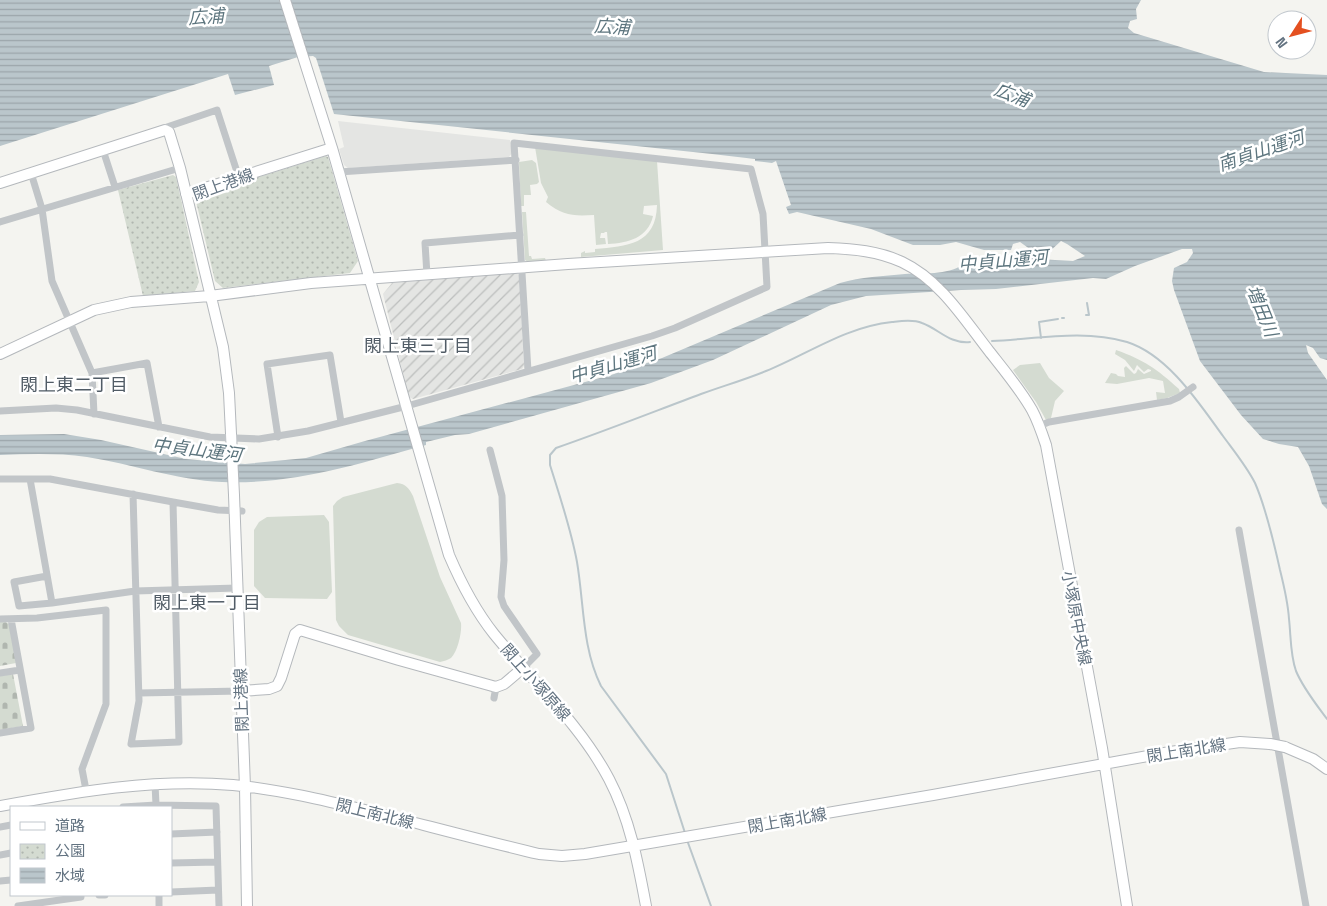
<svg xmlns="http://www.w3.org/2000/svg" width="1327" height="906" viewBox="0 0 1327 906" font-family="'Space Grotesk','Noto Sans JP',sans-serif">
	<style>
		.built { fill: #e4e5e3 }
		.industrial { fill: url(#industrial-furrows) }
		.green { fill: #d4dbd1 }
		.cemetery { fill: url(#cemetery-stones) }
		.park { fill: url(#park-dots) }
		.water { fill: url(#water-rules) }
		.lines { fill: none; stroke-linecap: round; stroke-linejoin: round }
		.stream { stroke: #bac6cb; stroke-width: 2 }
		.secondary-casing { stroke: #b4b8bc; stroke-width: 12 }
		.street { stroke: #c1c5c8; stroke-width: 7 }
		.secondary { stroke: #fff; stroke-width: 10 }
		.secondary-bridge-casing { stroke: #b4b8bc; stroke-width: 12; stroke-linecap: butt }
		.secondary-bridge { stroke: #fff; stroke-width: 10 }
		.labels { text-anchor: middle; stroke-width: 5; stroke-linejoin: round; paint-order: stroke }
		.street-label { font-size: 16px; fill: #637381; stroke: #fff }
		.water-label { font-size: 18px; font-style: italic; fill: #5e767f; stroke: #fff }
		.neighbourhood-label { font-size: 18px; fill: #515c66; stroke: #fff }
	</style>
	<defs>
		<pattern id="industrial-furrows" width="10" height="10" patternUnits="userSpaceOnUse" patternTransform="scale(1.25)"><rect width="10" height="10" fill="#e4e5e3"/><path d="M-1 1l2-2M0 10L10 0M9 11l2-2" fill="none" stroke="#bcbebd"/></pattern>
		<pattern id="cemetery-stones" width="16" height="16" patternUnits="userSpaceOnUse" patternTransform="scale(1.25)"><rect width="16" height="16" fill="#d4dbd1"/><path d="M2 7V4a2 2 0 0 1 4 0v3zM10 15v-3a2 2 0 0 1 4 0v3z" fill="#b0b6af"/></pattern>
		<pattern id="park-dots" width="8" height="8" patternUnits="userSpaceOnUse" patternTransform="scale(1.25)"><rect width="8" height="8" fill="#d4dbd1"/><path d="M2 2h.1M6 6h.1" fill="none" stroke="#b0b6af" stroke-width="1.8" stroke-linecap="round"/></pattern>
		<pattern id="water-rules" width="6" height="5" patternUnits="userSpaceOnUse" patternTransform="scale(1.25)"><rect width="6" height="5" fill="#bac6cb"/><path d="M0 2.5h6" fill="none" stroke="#9ba5aa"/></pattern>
	</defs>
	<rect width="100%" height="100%" fill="#f4f4f0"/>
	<path class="built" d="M 338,121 L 510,140 L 512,153 L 509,157 L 348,168 L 344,165 L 339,149 L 344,147 Z"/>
	<path class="industrial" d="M 516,273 L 519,275 L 524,366 L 522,369 L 413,399 L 409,397 L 383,294 L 392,283 Z"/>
	<path class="green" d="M 535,147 L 657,161 L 663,250 L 581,257 L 581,253 L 585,251 L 585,253 L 595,252 L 595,249 C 627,246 656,245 657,205 L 644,206 L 643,214 L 653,216 C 648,238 628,243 608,244 L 607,232 L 605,232 L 604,233 L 601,233 L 600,238 L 605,238 L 606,244 L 596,245 L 594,215 C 573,216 563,216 546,202 L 548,197 L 541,183 Z
		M 532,160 L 536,163 L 539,182 L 537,184 L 530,185 L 531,195 L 524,195 L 524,206 L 521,206 L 519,163 L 519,162 Z
		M 522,212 L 526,212 L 529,256 L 531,256 L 532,259 L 545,258 L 546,261 L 528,262 L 525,260 Z
		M 1116,350 C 1144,360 1157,369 1179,389 L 1180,393 L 1167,398 L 1157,400 L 1156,392 L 1165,393 L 1163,381 L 1149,378 L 1117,384 L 1105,383 L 1111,373 L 1116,374 L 1118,376 L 1125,377 L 1124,368 L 1126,366 L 1134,374 L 1136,373 L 1138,369 L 1144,374 L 1151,371 L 1151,370 L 1148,369 L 1144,372 L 1137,365 L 1134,371 L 1125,360 L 1115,354 Z
		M 1040,363 L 1049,378 L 1064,391 L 1055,401 L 1051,418 L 1046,420 L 1036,402 L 1013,370 L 1020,365 Z
		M 397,483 C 406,484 409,488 413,496 L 440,577 L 461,623 C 462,632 458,651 451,658 C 448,660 444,661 440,662 L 348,635 L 339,626 L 336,620 L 333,506 L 337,501 L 343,497 Z
		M 324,515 L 329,522 L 332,592 L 327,599 L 265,598 L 254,586 L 254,530 L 259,522 L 267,517 Z"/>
	<path class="cemetery" d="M 0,622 L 6,622 L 10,625 L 16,663 L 0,666 Z
		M 13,674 L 23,726 L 0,730 L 0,676 Z"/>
	<path class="park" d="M 326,156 L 328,157 L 358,261 L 350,273 L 223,288 L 215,281 L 195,197 Z
		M 173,175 L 176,177 L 199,282 L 195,291 L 143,296 L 118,190 Z"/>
	<path class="water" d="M 0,0 L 1141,0 L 1136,9 L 1137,19 L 1130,21 L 1128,28 L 1134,33 L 1264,72 L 1327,75 L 1327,360 L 1320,358 L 1313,348 L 1306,345 L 1308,353 L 1327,380 L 1327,509 L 1322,504 L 1309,466 L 1298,447 L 1279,444 L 1263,439 L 1241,415 L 1200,361 L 1174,290 L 1172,281 L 1174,268 L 1187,262 L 1193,253 L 1192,249 L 1182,249 L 1135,266 L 1106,279 L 1093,278 L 996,289 L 961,290 L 866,296 L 831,305 L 713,360 L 651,383 L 469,434 L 455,435 L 426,442 L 426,445 C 358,464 293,485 222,482 C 176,480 132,464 87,457 C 58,453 29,454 0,455 L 0,435 L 64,434 L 101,440 L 186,459 L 220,462 L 245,464 L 306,458 L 365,441 L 611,375 L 662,358 L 840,283 C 861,277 883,276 905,274 C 922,273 948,275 962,265 L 966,268 C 985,267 990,266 1006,254 L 1024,256 L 1037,259 L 1073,261 L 1085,256 L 1067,244 L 1061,241 L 1048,253 L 1034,252 L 1020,242 L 1013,244 L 1011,250 L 984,250 L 956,242 L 940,245 L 913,245 L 871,229 L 797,212 L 789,214 L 786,207 L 791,205 L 776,161 L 772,163 L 755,161 L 755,159 L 712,154 L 334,114 L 316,58 L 313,56 L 298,57 L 269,66 L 274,85 L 235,95 L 228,74 L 0,146 Z"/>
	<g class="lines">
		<path class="stream" d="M 1086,315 L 1089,315 L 1087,303
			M 1062,318 L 1064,318
			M 1041,338 L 1039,322 L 1058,319
			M 992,341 C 1036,339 1084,329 1127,342 C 1168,355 1199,403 1223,436 C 1234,451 1247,467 1255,483 C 1266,508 1274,543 1280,570 C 1284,586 1288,603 1289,619 C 1291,636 1290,654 1296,671 C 1303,688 1316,704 1327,719
			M 685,833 L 666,774 L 601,686 C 582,648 584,603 577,562 C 571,529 560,497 550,465 L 550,455 L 556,448 C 605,431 653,412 701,394 C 723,386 744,380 766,371 C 808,354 845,327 892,322 C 901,321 913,319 922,323 C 939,329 949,344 970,342
			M 687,840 L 711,906"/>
		<defs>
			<path id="secondary" d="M 285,0 L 332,148 L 449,555 C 461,583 475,610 494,634 C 533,682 580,724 609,779 C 630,819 638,863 646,906
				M 0,183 L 165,130 L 169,132 L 180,168 L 223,347 L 229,393 L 234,495 L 245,787 L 247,906
				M 186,194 L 332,148
				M 0,354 L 94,310 L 131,302 L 210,296 L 311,283 L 568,264 L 828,248 C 854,249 878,251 902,262 C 940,280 964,319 989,351 C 1004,370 1020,389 1032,410 C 1038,421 1042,433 1046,445 L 1102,748 L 1127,906
				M 241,691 L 269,689 L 277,686 L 281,678 L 295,634 L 300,630 L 399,660 L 496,687 L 504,684 L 523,668
				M 1285,747 L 1313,759 L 1327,769
				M 0,806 C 77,792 154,778 233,785 C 285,790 335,803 385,815 C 436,828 488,842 539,854 L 562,856 L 585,854 L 933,795 L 1170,752 L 1240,742 L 1270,744"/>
		</defs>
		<use href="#secondary" class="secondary-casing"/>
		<path class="street" d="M 167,130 L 167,127 L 217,110 L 239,178
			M 103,150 L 115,187
			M 339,172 L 516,160
			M 31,173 L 42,209 L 52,281 L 92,373 L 94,414
			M 0,222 L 180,168
			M 427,275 L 425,243 L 520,235
			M 92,373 L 147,363 L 159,427
			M 0,411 L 56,408 L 77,410 L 210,437 L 259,439 L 308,431 L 407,406 L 652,336 L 675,328 L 767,287 L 763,214 L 751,169 L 514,143 L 528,371
			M 1039,426 L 1049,422 L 1170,401 L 1179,397 L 1193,387
			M 278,437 L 267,364 L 330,355 L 341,422
			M 490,450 L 502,496 L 504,560 L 501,597 L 504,606 L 537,654 L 523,668
			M 0,479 L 50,479 L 173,502 L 218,510 L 242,511
			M 30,479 L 52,603 L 135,591 L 237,588
			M 133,494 L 139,701 L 131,744 L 179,742 L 173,502
			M 1239,530 L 1306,906
			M 47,576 L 14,582 L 19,606 L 52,603
			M 0,619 L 37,618 L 106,610 L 106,704 L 82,769 L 86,790
			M 0,673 L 20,670
			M 139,693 L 241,691
			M 494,698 L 496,687
			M 0,733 L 31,728 L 11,619
			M 155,784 L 156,805
			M 123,807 L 156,805 L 216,806 L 219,906
			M 0,827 L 11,825
			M 171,834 L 217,832
			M 0,855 L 11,853
			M 171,863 L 217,862
			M 0,881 L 11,880
			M 171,892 L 218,890
			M 99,895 L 105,895
			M 159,895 L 159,906
			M 18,906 L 81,897 L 81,895"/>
		<use href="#secondary" class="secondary"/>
		<defs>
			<path id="secondary-bridge" d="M 1270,744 L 1285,747"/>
		</defs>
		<use href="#secondary-bridge" class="secondary-bridge-casing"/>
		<use href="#secondary-bridge" class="secondary-bridge"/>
	</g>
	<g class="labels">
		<g class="street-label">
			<text transform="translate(223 184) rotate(-20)" y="6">閖上港線</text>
			<text transform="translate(1077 618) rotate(79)" y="6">小塚原中央線</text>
			<text transform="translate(536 682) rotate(49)" y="6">閖上小塚原線</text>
			<text transform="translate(241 700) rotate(-92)" y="6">閖上港線</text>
			<text transform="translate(1186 750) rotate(-9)" y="6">閖上南北線</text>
			<text transform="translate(375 813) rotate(14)" y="6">閖上南北線</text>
			<text transform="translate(787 820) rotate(-10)" y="6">閖上南北線</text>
		</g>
		<g class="water-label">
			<text transform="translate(206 17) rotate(-4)" y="6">広浦</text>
			<text transform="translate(612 27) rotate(3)" y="6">広浦</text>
			<text transform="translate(1012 95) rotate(21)" y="6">広浦</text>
			<text transform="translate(1261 151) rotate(-19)" y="6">南貞山運河</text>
			<text transform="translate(1003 261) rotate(-5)" y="6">中貞山運河</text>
			<text transform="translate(1262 311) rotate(68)" y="6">増田川</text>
			<text transform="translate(613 365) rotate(-16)" y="6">中貞山運河</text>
			<text transform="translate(197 450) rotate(7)" y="6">中貞山運河</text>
		</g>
		<g class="neighbourhood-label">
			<text x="418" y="352">閖上東三丁目</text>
			<text x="74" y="391">閖上東二丁目</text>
			<text x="207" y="609">閖上東一丁目</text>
		</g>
	</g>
	<rect x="10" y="806" width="162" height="90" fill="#ffffff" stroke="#c1c7cd"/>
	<rect x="20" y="822" width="25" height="8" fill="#ffffff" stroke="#c1c7cd"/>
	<text x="55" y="831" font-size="15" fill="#637381">道路</text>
	<rect x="20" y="844" width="25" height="15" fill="url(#park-dots)" stroke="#c1c7cd"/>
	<text x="55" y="856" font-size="15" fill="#637381">公園</text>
	<rect x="20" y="868" width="25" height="15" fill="url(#water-rules)" stroke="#c1c7cd"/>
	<text x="55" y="881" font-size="15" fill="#637381">水域</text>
	<g transform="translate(1292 35) rotate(234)"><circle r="24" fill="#ffffff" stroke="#c1c7cd"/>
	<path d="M0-4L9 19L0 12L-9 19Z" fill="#e45020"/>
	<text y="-8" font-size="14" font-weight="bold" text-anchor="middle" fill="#637381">N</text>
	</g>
</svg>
